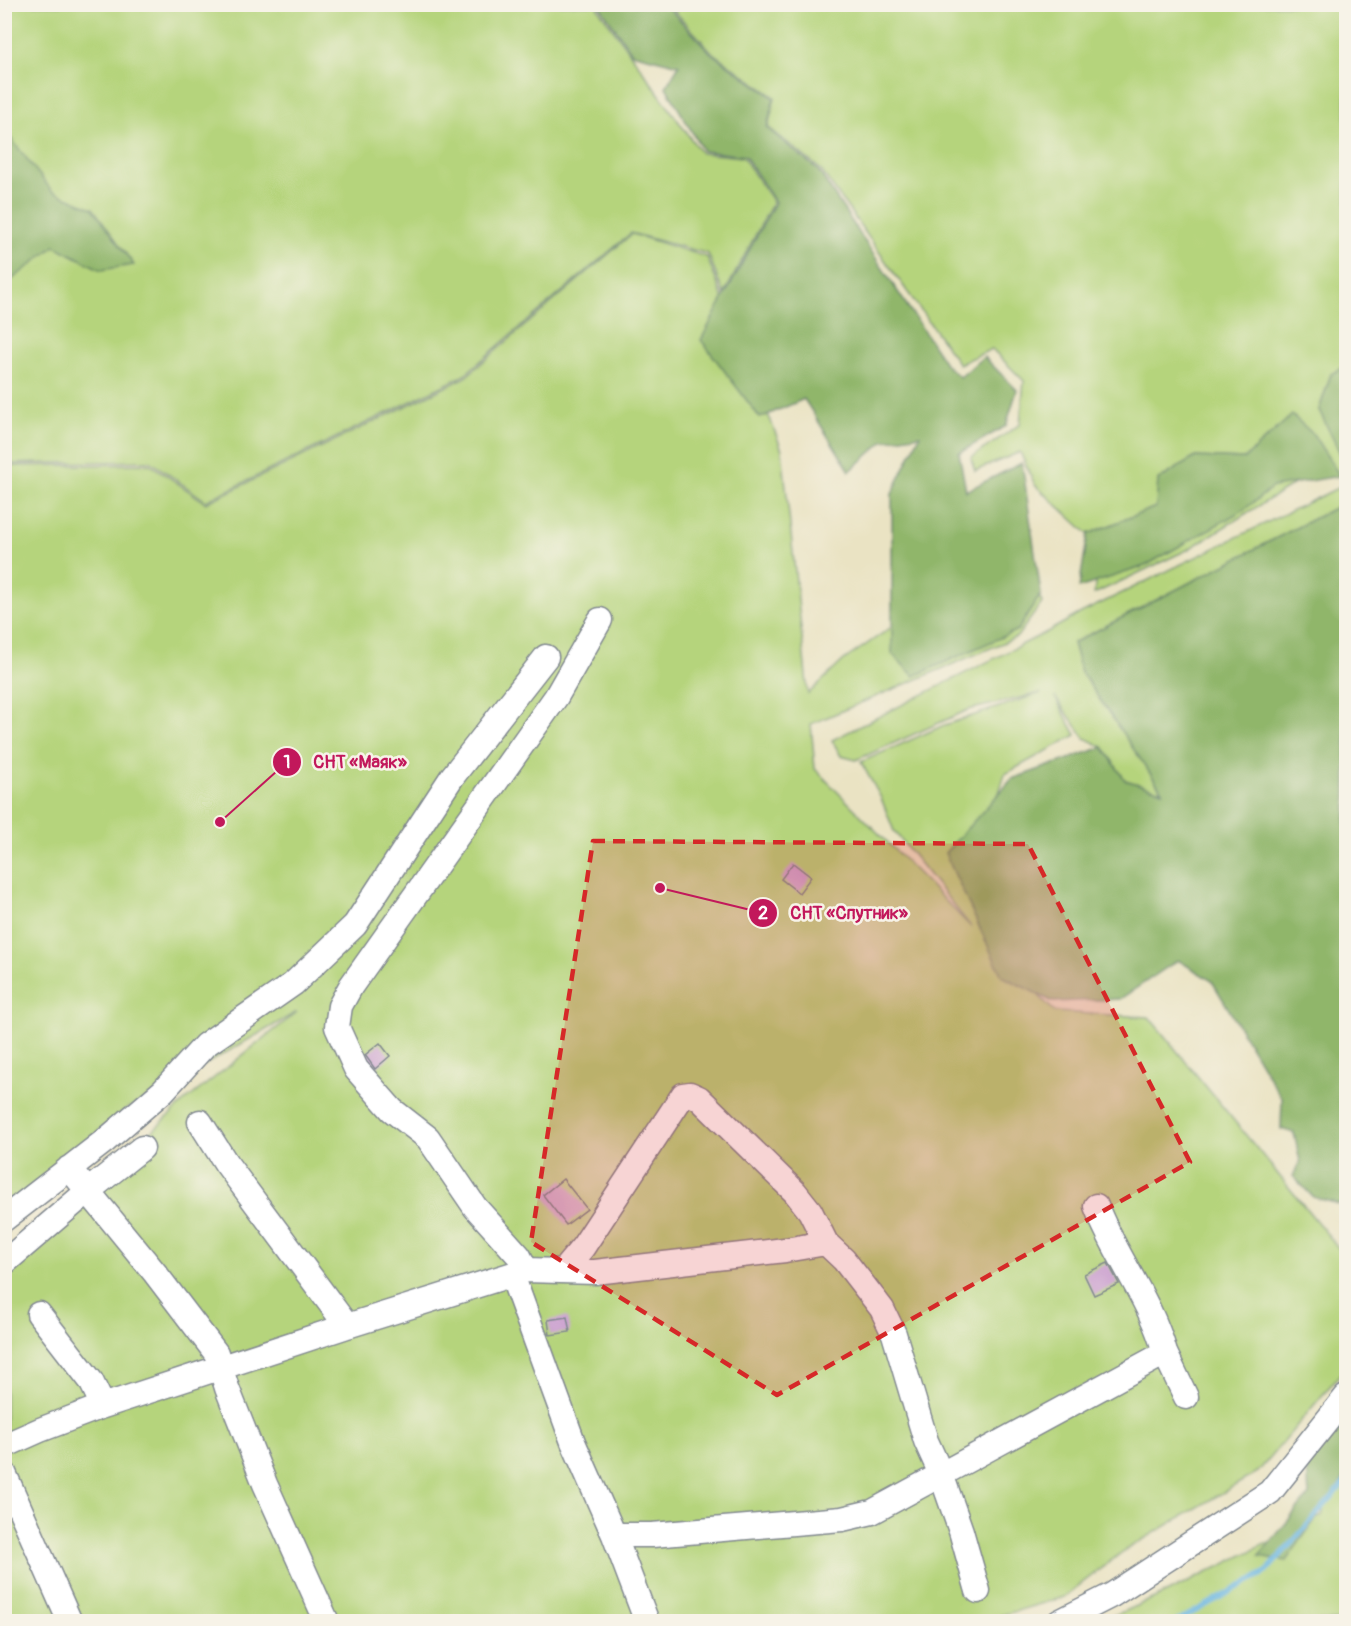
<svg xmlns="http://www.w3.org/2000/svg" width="1351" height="1626" viewBox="0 0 1351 1626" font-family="Pangolin,sans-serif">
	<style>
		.green { fill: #b5d47b; stroke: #68826c; stroke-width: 1.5 }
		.forest { fill: #90b66b; stroke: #567264; stroke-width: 1.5 }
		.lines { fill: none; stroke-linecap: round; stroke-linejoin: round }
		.stream { stroke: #67b5e1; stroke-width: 5 }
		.building { fill: #cca3d0 }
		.minor-casing { stroke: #828990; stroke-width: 27 }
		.minor { stroke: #fff; stroke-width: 24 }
		.marked { fill: #d62828; fill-opacity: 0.2; stroke: #d62828; stroke-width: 4.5; stroke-dasharray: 12 8; stroke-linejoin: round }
		.leader { fill: none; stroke: #c2185b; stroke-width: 2 }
		.callout-dot { fill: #c2185b; stroke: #f7f3e8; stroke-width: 2 }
		.mark-label { font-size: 18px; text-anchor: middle; font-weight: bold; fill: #fff }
		.callout-label { font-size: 18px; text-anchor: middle; font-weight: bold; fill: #c2185b; stroke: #f7f3e8; stroke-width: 5; stroke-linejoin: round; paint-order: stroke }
	</style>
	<rect width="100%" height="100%" fill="#f7f3e8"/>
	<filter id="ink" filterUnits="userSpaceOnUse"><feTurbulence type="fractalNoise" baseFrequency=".0167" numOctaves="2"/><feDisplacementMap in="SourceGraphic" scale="12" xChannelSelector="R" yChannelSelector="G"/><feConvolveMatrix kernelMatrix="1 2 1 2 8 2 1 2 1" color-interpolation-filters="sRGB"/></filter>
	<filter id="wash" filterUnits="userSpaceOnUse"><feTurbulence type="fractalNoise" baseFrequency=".008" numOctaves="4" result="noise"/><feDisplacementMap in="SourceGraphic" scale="24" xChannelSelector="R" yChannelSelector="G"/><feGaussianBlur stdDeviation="1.35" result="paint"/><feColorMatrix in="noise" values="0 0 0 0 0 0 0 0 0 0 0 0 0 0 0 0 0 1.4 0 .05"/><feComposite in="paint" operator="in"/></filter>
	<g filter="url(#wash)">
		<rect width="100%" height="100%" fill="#eae3c3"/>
		<path class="green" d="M 4,5 L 596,5 L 701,153 L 743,157 L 773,202 L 724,294 L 708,254 L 631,233 L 463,376 L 206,501 L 150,461 L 5,464 Z
			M 669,5 L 1346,5 L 1346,366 L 1331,374 L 1319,410 L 1346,465 L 1346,502 L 1073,643 L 1081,672 L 1163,792 L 1125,780 L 1103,747 L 1085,738 L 1055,697 L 1076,735 L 1005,774 L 987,831 L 985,941 L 1055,1012 L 1149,1017 L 1346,1257 L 1346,1367 L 1258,1472 L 1125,1550 L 1064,1597 L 982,1621 L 5,1621 L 5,1267 L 185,1101 L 297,1012 L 122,1112 L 5,1208 L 4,466 L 150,464 L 206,503 L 464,378 L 632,234 L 707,257 L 782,450 L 808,694 L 844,660 L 918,609 L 1023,554 L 1042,603 L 1017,637 L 811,724 L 815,769 L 971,927 L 894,831 L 881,798 L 861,762 L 942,726 L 1041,693 L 968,710 L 856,760 L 841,756 L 832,740 L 1049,631 L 1081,613 L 1346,484 L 1291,417 L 1244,459 L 1195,457 L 1156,507 L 1088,534 L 1035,485 L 1020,452 L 975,471 L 971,458 L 1020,424 L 1024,381 L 992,349 L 959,364 L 820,169 L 768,127 L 775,97 L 713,53 Z
			M 1317,470 L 1187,550 L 1094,594 L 1099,550 Z
			M 1346,1438 L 1346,1621 L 1099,1622 L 1168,1592 L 1322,1516 L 1339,1441 Z"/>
		<path class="forest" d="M 599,5 L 666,5 L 711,53 L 774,98 L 767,128 L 818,170 L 946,365 L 960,377 L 984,357 L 1017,390 L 1006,426 L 959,453 L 966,491 L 1022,463 L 1041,594 L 1018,630 L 914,676 L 892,654 L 892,494 L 920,435 L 884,441 L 850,471 L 804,399 L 760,418 L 701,340 L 775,202 L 745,156 L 703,151 L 666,87 L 679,65 L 632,53 Z
			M 5,131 L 52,191 L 93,208 L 134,265 L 101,270 L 55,246 L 5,285 Z
			M 1346,366 L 1346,465 L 1319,410 L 1331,374 Z
			M 1292,415 L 1313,434 L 1340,476 L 1273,487 L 1245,509 L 1145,566 L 1079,588 L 1088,534 L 1156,507 L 1158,480 L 1195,457 L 1244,459 Z
			M 1346,502 L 1346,1206 L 1313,1197 L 1293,1176 L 1300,1161 L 1294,1133 L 1281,1129 L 1282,1099 L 1212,981 L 1178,960 L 1120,999 L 1053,1002 L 1002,976 L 945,853 L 1012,779 L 1103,747 L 1125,780 L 1162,791 L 1081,672 L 1073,643 Z
			M 1346,1402 L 1346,1476 L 1286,1561 L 1259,1556 L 1309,1495 L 1305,1441 Z"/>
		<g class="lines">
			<path class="stream" d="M 1176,1622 L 1266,1572 L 1346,1481"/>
		</g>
		<g id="blocks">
			<path class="building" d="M 793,863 L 811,877 L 799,893 L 781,879 Z
				M 380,1043 L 390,1056 L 375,1069 L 365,1055 Z
				M 563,1179 L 587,1209 L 566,1225 L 543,1195 Z
				M 1108,1263 L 1119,1284 L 1094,1295 L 1084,1274 Z
				M 567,1317 L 570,1332 L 550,1335 L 548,1320 Z"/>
		</g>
	</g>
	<g filter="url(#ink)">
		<use href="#blocks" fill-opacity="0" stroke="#828990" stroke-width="1.5"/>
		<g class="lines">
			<defs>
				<path id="minor" d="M 200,1122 L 226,1163 L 347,1326
					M 69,1168 L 155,1273 L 216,1353 L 227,1388 L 265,1484 L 327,1622
					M 4,1219 L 106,1140 L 163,1091 L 205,1045 L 293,984 L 355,925 L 452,777 L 546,657
					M 4,1263 L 88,1191 L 142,1148
					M 526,1270 L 519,1256 L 475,1207 L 428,1138 L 392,1110 L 356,1069 L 337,1027 L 340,1006 L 351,986 L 556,697 L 600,620
					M 563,1271 L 583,1247 L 683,1095 L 690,1094 L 699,1098 L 795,1192 L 810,1211 L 826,1243
					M 512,1275 L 573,1442 L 614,1535 L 652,1535 L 842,1519 L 872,1512 L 1165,1353 C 1151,1300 1115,1256 1096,1206
					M 39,1314 L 91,1381 L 103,1406
					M 1165,1353 L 1186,1397
					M 4,1446 L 40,1430 L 103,1406 L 347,1326 L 526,1270 L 595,1272 L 785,1250 L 826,1243 L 844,1260 L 882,1309 L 894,1334 L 926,1441 L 941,1474 L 961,1531 L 978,1591
					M 4,1473 L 70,1622
					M 614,1535 L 647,1622
					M 1059,1622 L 1112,1595 L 1270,1492 L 1346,1397"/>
			</defs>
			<use href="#minor" class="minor-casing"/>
			<use href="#minor" class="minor"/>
		</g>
	</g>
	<path class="marked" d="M 593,841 L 1028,844 L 1190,1162 L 777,1395 L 531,1242 Z"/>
	<path class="leader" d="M220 822L287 762M660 888L763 913"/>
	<g class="callout-dot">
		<circle cx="220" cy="822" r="6"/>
		<circle cx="660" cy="888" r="6"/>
		<circle cx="287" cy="762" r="15"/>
		<circle cx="763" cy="913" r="15"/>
	</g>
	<g class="mark-label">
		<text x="287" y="768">1</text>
		<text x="763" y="919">2</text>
	</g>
	<g class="callout-label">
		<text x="360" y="768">СНТ «Маяк»</text>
		<text x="849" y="919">СНТ «Спутник»</text>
	</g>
	<rect width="1351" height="1626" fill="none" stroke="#f7f3e8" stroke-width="24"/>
</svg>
